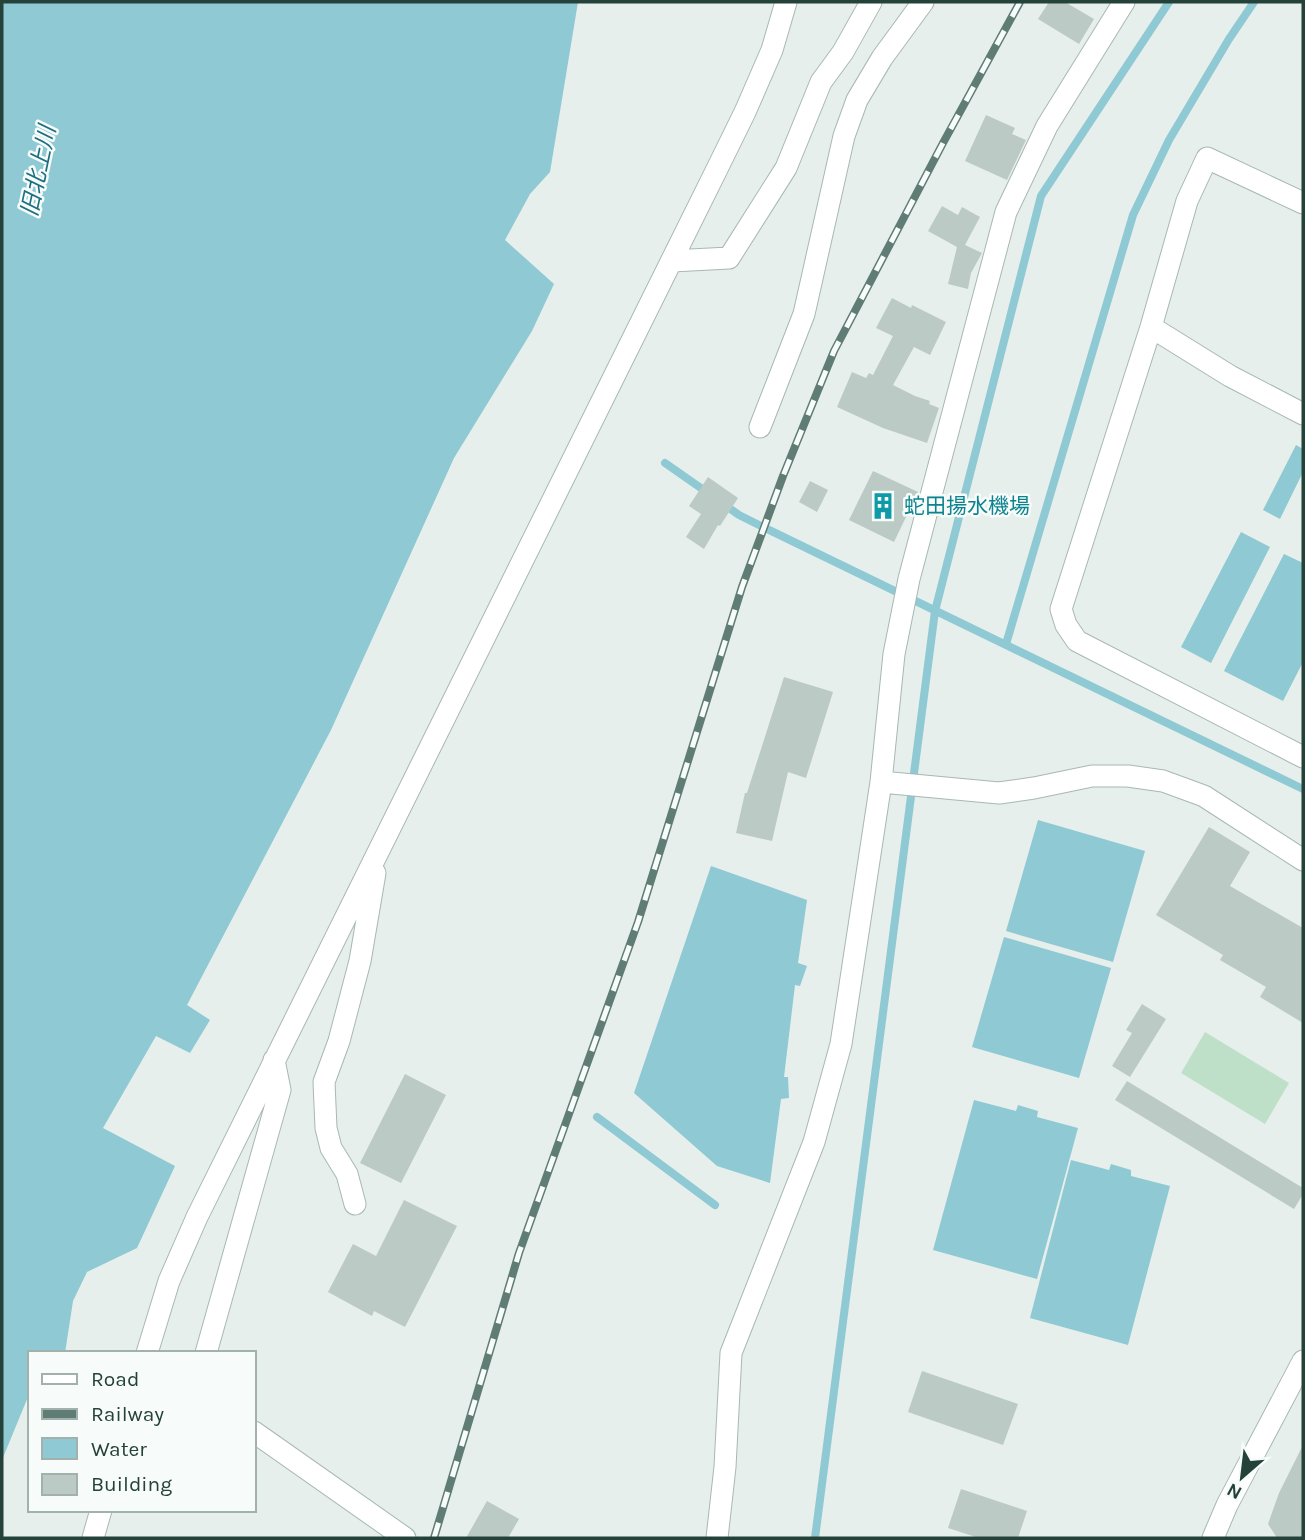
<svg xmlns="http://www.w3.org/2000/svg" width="1305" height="1540" viewBox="0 0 1305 1540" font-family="Karla,'Noto Sans JP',sans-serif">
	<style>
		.green { fill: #bfe0c8 }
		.water { fill: #8ec9d4 }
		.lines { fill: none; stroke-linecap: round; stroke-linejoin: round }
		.stream { stroke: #8ec9d4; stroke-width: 8 }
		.building { fill: #bbcac4 }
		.minor-casing { stroke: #a8b8b2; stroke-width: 23 }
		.minor { stroke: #fff; stroke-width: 21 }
		.rail-casing { stroke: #5f7d75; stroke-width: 8 }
		.rail { stroke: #f7fbf9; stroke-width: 5; stroke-dasharray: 16; stroke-linecap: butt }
		.labels { text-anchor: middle; stroke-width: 5; stroke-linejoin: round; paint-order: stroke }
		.culture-label { font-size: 21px; fill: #0d838f; stroke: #f7fbf9; text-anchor: start }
		.water-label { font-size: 23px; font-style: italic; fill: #1c6f80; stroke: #f7fbf9 }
	</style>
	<rect width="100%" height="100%" fill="#e6efeb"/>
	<path class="green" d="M 1205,1032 L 1289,1083 L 1265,1124 L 1181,1073 Z"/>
	<path class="water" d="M 2,2 L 578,2 L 550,172 L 530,194 L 505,240 L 554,284 L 532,331 L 454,458 L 331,730 L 187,1005 L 210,1020 L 190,1053 L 156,1036 L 103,1128 L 175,1166 L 137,1248 L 87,1272 L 73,1301 L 65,1353 L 30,1353 L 30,1392 L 2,1460 Z
		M 1296,445 L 1303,449 L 1303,472 L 1280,519 L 1263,510 Z
		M 1241,532 L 1270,547 L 1211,663 L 1181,647 Z
		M 1284,554 L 1303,563 L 1303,662 L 1283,701 L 1224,671 Z
		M 1038,820 L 1145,851 L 1113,962 L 1006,931 Z
		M 711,866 L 807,900 L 798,963 L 807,966 L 800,986 L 795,985 L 784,1077 L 788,1077 L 789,1098 L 781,1099 L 770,1183 L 717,1166 L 634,1093 Z
		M 1004,937 L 1111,968 L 1079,1078 L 972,1047 Z
		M 974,1100 L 1016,1111 L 1018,1105 L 1038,1111 L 1037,1117 L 1078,1128 L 1037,1279 L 933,1250 Z
		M 1071,1160 L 1109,1170 L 1111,1164 L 1131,1170 L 1131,1176 L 1170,1186 L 1128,1345 L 1030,1318 Z"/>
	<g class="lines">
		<path class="stream" d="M 665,463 L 708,493
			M 722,503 L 739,515 L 759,525 L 1303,789
			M 1006,644 L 1133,215 L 1169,140 L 1229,39 L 1254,2
			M 597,1117 L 715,1205
			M 815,1538 L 935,611 L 1041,196 L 1169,2"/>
	</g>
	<path class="building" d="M 1049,2 L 1065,2 L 1094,19 L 1079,44 L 1038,19 Z
		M 986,115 L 1015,128 L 1012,134 L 1026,140 L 1007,180 L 965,161 Z
		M 942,206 L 958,215 L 962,207 L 980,217 L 965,245 L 982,253 L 971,273 L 968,289 L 948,284 L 957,247 L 928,231 Z
		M 892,298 L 911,308 L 912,305 L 946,322 L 930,355 L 914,347 L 893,385 L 915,396 L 930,401 L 929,404 L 939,408 L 927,443 L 883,428 L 837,407 L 852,372 L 866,378 L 869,373 L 873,375 L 893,336 L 876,328 Z
		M 873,471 L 918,492 L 894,542 L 849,520 Z
		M 708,477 L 738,498 L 720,526 L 718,525 L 704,549 L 686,537 L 701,514 L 689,506 Z
		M 810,481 L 828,490 L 817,512 L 799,502 Z
		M 784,677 L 833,692 L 806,778 L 788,772 L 772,841 L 736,833 L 745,793 L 747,793 Z
		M 1209,827 L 1250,852 L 1230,886 L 1303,928 L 1303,1023 L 1260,997 L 1266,987 L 1220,960 L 1223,955 L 1156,915 Z
		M 1142,1004 L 1166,1019 L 1130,1077 L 1112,1066 L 1132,1033 L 1126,1030 Z
		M 405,1074 L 446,1095 L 401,1183 L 360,1163 Z
		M 1127,1081 L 1303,1188 L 1303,1194 L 1294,1209 L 1115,1100 Z
		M 404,1200 L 457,1226 L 405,1327 L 374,1311 L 372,1316 L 328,1292 L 353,1244 L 376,1256 Z
		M 922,1371 L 1018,1404 L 1003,1445 L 908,1412 Z
		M 1303,1445 L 1303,1538 L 1277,1538 L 1268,1524 L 1279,1493 Z
		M 961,1489 L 1027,1511 L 1018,1538 L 979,1538 L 948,1528 Z
		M 487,1501 L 519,1519 L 508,1538 L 466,1538 Z"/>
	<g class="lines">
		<defs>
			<path id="minor" d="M 1303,203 L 1207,158 L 1187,201 L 1151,327 L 1061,609 L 1066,625 L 1077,641 L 1303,757
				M 672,261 L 729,258 L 786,168 L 821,82 L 843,52 L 871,2
				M 1151,327 L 1230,376 L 1303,414
				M 760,427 L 804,314 L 844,136 L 857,100 L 882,58 L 923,2
				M 881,782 L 999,793 L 1034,788 L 1092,776 L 1128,776 L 1163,781 L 1204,796 L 1303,860
				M 355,1204 L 347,1174 L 331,1148 L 326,1128 L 324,1082 L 339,1041 L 360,961 L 375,873
				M 147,1353 L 169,1281 L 197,1217 L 717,169 L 745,112 L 772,50 L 786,2
				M 206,1353 L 280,1090 L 274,1060
				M 254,1432 L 405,1538
				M 93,1538 L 101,1510
				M 717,1538 L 725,1467 L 731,1353 L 814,1142 L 841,1044 L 881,782 L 894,654 L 909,579 L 1006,212 L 1047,126 L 1124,2
				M 1213,1538 L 1227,1505 L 1303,1361"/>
		</defs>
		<use href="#minor" class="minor-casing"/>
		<use href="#minor" class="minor"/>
		<defs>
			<path id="rail" d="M 434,1538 L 519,1253 L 638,922 L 742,587 L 783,476 L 834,351 L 943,143 L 1020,2"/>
		</defs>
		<use href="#rail" class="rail-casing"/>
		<use href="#rail" class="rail"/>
	</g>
	<defs>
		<symbol id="building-bare" viewBox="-9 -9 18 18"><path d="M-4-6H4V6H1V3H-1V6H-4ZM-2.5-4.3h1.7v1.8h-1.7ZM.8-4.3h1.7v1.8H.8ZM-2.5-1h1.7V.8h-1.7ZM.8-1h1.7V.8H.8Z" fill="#0f9aa8" stroke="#f7fbf9" stroke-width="2.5" paint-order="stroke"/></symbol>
	</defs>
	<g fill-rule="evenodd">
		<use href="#building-bare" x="864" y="487" width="38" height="38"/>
	</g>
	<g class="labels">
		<g class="culture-label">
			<text x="904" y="513">蛇田揚水機場</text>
		</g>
		<g class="water-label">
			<text transform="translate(38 171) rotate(-78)" y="8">旧北上川</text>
		</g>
	</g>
	<rect width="1305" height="1540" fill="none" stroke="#24423a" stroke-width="7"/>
	<rect x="28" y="1351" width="228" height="161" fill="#f7fbf9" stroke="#a3b1ad" stroke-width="2"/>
	<rect x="42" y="1374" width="35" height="10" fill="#ffffff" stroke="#a3b1ad" stroke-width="2"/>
	<text x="91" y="1386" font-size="21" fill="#24423a">Road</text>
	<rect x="42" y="1409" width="35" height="10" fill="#5f7d75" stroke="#a3b1ad" stroke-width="2"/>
	<text x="91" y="1421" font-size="21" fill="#24423a">Railway</text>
	<rect x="42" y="1438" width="35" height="21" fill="#8ec9d4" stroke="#a3b1ad" stroke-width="2"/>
	<text x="91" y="1456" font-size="21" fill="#24423a">Water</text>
	<rect x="42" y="1474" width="35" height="21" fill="#bbcac4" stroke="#a3b1ad" stroke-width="2"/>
	<text x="91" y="1491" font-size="21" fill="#24423a">Building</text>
	<g transform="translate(1242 1477) rotate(208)" stroke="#f7fbf9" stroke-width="5" paint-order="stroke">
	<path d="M0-5L12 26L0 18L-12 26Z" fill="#24423a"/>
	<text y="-10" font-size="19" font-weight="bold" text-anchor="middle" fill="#24423a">N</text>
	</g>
</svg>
